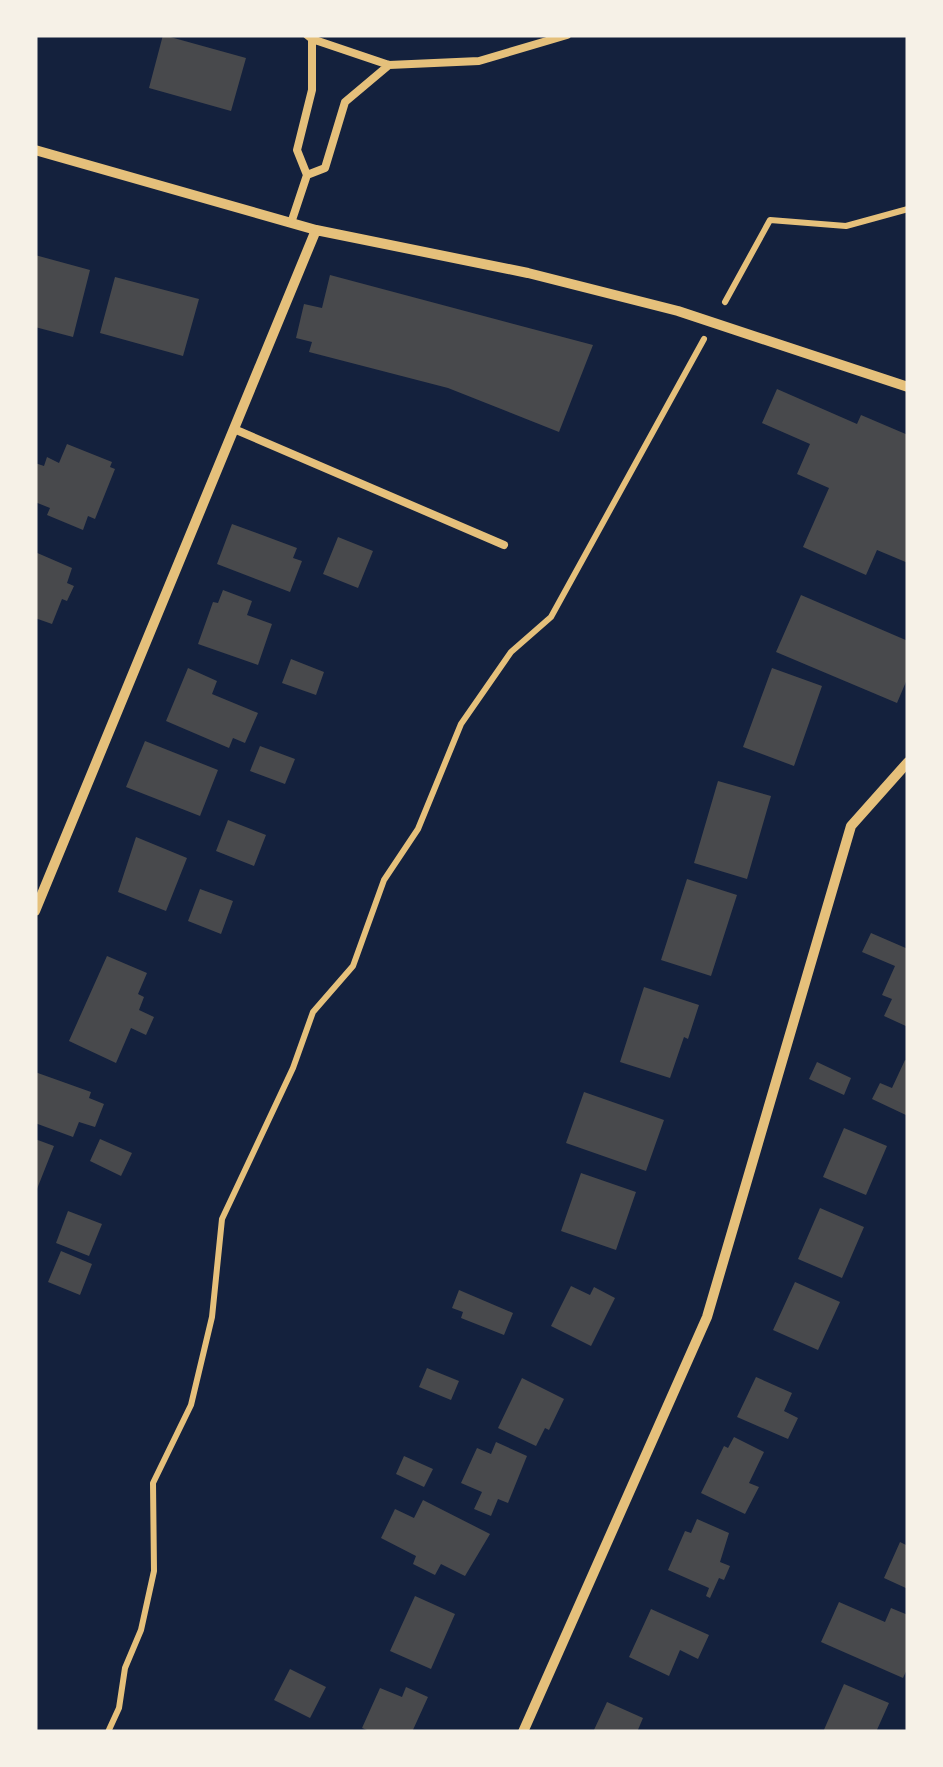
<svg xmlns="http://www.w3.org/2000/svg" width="943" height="1767" viewBox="0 0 943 1767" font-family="'Playfair Display',serif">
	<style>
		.building { fill: #48494c }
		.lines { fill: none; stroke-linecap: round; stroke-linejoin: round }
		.path { stroke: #e5c07b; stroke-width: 6 }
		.service { stroke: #e5c07b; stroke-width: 8 }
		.minor { stroke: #e5c07b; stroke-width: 10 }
	</style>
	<rect width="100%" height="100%" fill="#14213d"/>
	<path class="building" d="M 163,35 L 246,58 L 231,111 L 149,88 Z
		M 35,255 L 90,270 L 73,337 L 35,327 Z
		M 330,275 L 593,345 L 559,432 L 448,388 L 309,352 L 312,342 L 296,338 L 304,304 L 322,308 Z
		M 115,277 L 199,299 L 183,356 L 100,333 Z
		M 777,389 L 857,424 L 861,415 L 908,435 L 908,563 L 877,550 L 866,575 L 803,547 L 829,488 L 797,474 L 810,444 L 762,423 Z
		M 67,444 L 112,462 L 110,467 L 115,469 L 95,519 L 88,516 L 83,530 L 47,515 L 50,508 L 35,502 L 35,463 L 44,466 L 47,457 L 59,463 Z
		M 232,524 L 297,548 L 293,558 L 302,561 L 290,592 L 217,564 Z
		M 338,537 L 373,551 L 358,588 L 323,574 Z
		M 35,552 L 72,568 L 67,583 L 74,586 L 67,601 L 62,599 L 52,624 L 35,618 Z
		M 223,590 L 252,601 L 247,615 L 272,624 L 258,665 L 198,644 L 213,602 L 218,603 Z
		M 801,595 L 908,641 L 908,677 L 897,703 L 776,652 Z
		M 291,659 L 324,672 L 316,695 L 282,683 Z
		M 188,668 L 217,681 L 212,694 L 258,713 L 245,743 L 233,738 L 229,748 L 166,721 Z
		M 772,668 L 822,686 L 794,766 L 743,747 Z
		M 145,741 L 218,770 L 200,816 L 126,787 Z
		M 260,746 L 295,759 L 285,784 L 250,771 Z
		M 718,781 L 771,796 L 747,879 L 694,863 Z
		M 228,820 L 266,835 L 254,866 L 216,851 Z
		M 136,837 L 187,858 L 166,911 L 118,892 Z
		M 687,879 L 737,895 L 711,976 L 661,960 Z
		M 200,889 L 233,901 L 221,934 L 188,921 Z
		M 871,933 L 908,949 L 908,1027 L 884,1016 L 892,999 L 882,995 L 895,966 L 862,952 Z
		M 107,956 L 147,973 L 138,994 L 144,997 L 139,1010 L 154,1017 L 146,1035 L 131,1028 L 116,1063 L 69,1041 Z
		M 644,987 L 699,1005 L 688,1039 L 684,1037 L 670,1078 L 620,1062 Z
		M 905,1060 L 908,1061 L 908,1116 L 872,1099 L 880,1083 L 892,1088 Z
		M 817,1062 L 851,1078 L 844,1095 L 809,1079 Z
		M 35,1072 L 91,1092 L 89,1098 L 104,1104 L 95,1127 L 79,1122 L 73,1137 L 35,1123 Z
		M 584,1092 L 664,1120 L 646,1171 L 566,1143 Z
		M 844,1128 L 887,1146 L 866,1195 L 823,1177 Z
		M 35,1139 L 54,1146 L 35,1194 Z
		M 100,1139 L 132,1153 L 121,1176 L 90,1161 Z
		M 581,1173 L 636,1192 L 616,1250 L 561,1231 Z
		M 820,1208 L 864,1227 L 842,1278 L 798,1259 Z
		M 68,1211 L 102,1224 L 89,1256 L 56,1243 Z
		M 61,1251 L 92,1264 L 80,1295 L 48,1282 Z
		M 795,1282 L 840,1302 L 818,1350 L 773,1330 Z
		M 571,1286 L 590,1295 L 594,1287 L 615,1298 L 591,1346 L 551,1326 Z
		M 459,1290 L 513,1313 L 504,1335 L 461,1318 L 463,1312 L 452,1308 Z
		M 427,1368 L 459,1381 L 451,1400 L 419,1387 Z
		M 756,1377 L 792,1393 L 784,1411 L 798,1418 L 788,1439 L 737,1417 Z
		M 522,1378 L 564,1399 L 549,1430 L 545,1428 L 536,1446 L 498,1428 Z
		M 734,1437 L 764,1452 L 749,1483 L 759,1487 L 745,1514 L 701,1493 L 724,1446 L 728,1448 Z
		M 496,1442 L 527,1456 L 508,1503 L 498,1499 L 491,1516 L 474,1509 L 482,1492 L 461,1483 L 477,1448 L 491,1454 Z
		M 404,1456 L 433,1469 L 424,1487 L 396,1474 Z
		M 423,1500 L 490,1534 L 465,1576 L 441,1564 L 435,1575 L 413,1564 L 416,1556 L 381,1538 L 395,1509 L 414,1518 Z
		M 697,1519 L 729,1533 L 720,1562 L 730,1566 L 724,1580 L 719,1578 L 710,1598 L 706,1596 L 709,1588 L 668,1570 L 685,1531 L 691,1533 Z
		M 900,1542 L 908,1546 L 908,1589 L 884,1578 Z
		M 415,1596 L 455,1614 L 431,1669 L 390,1651 Z
		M 839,1602 L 885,1622 L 891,1608 L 908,1615 L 908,1667 L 903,1678 L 821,1642 Z
		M 651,1609 L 709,1635 L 698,1659 L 680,1650 L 669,1676 L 629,1657 Z
		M 290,1669 L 326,1687 L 310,1718 L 274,1700 Z
		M 844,1684 L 889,1703 L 876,1732 L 823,1732 Z
		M 406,1687 L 428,1697 L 412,1732 L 372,1732 L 362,1728 L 380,1688 L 402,1697 Z
		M 607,1702 L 643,1718 L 637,1732 L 593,1732 Z"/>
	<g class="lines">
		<path class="path" d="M 725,302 L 770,220 L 846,226 L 908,209
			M 108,1732 L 119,1708 L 125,1668 L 141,1630 L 154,1571 L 153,1483 L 191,1405 L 212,1317 L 222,1219 L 293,1068 L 313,1012 L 353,966 L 384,880 L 418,829 L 461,724 L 511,652 L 551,617 L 704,339"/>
		<path class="service" d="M 307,35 L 312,39 L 389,65 L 479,61 L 567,35
			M 312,39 L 312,90 L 297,150 L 307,175 L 325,168 L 345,102 L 389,65
			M 291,223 L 307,175
			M 234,429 L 504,545"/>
		<path class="minor" d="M 35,150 L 316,230 L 528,273 L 678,311 L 908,387
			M 35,911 L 316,230
			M 523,1732 L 707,1317 L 851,826 L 908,762"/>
	</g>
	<rect width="943" height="1767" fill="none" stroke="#f6f1e7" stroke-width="75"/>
</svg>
